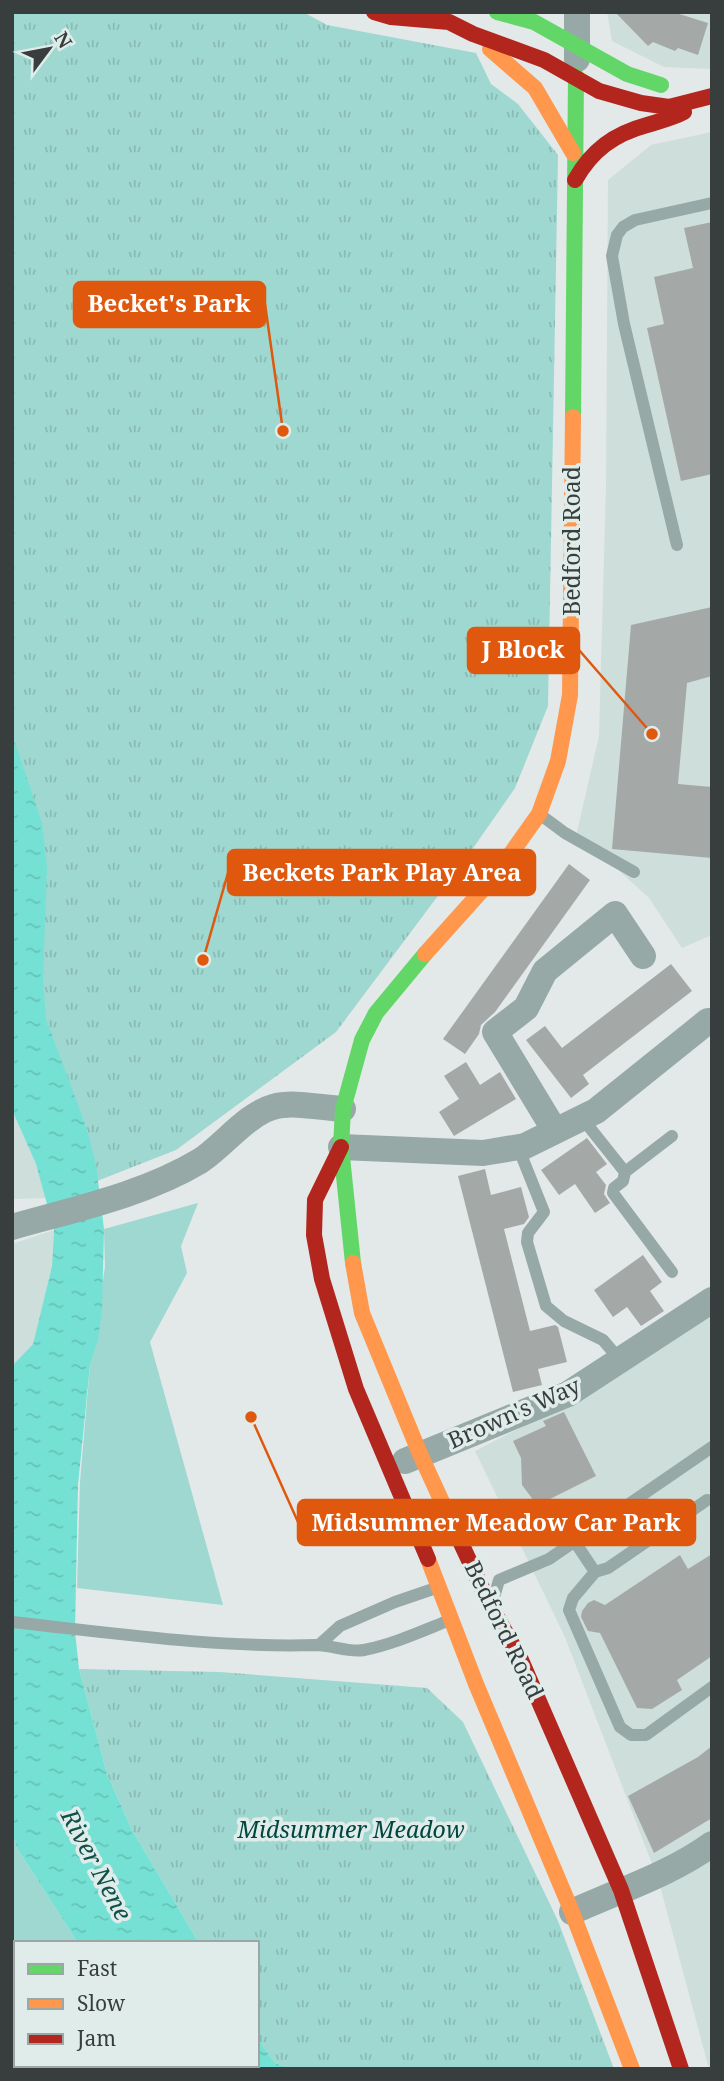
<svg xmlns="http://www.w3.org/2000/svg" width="724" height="2081" viewBox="0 0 724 2081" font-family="'Noto Serif',serif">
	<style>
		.built { fill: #cededb }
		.grass { fill: #9ed8d0 }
		.park { fill: url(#park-tufts) }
		.water { fill: url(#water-ripples) }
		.building { fill: #a4a9a8 }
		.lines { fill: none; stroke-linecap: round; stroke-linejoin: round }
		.lane { stroke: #96a9a7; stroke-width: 12 }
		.street { stroke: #96a9a7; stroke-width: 26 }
		.fast { stroke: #63d668; stroke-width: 16 }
		.slow { stroke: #ff974d; stroke-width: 16 }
		.jam { stroke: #b3261e; stroke-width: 16 }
		.labels { text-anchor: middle; stroke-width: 7; stroke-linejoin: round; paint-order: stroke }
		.street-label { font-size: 23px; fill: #383e3d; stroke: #dfecea }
		.park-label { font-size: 23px; font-style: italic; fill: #014740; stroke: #dfecea }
		.water-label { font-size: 24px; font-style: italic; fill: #105049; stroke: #dfecea }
		.leader { fill: none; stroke: #df580e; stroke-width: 2.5 }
		.callout-dot { fill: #df580e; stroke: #dfecea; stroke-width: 2.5 }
		.callout { fill: #df580e; stroke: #df580e; stroke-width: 2.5 }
		.callout-label { font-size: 24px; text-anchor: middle; font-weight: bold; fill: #fff }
	</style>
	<defs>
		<pattern id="park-tufts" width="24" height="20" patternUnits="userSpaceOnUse" patternTransform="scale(1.75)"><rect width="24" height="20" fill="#9ed8d0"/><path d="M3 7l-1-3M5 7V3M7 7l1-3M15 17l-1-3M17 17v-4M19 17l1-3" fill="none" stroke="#89bab4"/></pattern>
		<pattern id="water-ripples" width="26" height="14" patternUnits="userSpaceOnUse" patternTransform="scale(1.75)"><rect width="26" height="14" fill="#75e1d4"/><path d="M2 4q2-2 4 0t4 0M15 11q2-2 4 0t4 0" fill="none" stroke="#66c2b7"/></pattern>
	</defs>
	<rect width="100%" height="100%" fill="#e2e9e8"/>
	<path class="built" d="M 607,12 L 712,12 L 712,69 L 664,67 L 612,41 Z
		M 712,132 L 712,935 L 682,948 L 649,898 L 577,832 L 599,736 L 606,489 L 608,180 L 651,145 Z
		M 12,1110 L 36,1164 L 46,1198 L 12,1199 Z
		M 54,1230 L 52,1266 L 33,1344 L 12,1366 L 12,1244 Z
		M 712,1309 L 712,2069 L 709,2069 L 659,1882 L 565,1637 L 475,1451 L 580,1397 Z"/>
	<path class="grass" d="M 198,1203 L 181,1246 L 187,1273 L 150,1342 L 223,1605 L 77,1588 L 80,1482 L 90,1365 L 105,1267 L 104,1229 Z
		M 12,1834 L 17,1848 L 78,1943 L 16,1943 L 16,2065 L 155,2065 L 158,2069 L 12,2069 Z"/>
	<path class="park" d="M 12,12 L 303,12 L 327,25 L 476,53 L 491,84 L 518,104 L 558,155 L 548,706 L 515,788 L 464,861 L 336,1032 L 176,1150 L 97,1181 L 87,1129 L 57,1052 L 12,999 Z
		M 79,1669 L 220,1672 L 427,1688 L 463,1722 L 558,1921 L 614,2069 L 291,2069 L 275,2063 L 257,2038 L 257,1943 L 199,1943 L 132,1830 L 107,1774 Z"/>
	<path class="water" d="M 12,734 L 42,823 L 47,867 L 43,979 L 46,1019 L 87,1129 L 96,1165 L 104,1229 L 102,1310 L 98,1339 L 90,1365 L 78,1485 L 75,1631 L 79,1669 L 107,1774 L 132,1830 L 199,1943 L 78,1943 L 17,1848 L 12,1834 L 12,1366 L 33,1344 L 52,1266 L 54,1230 L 36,1164 L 12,1110 Z
		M 257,2038 L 275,2063 L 291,2069 L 158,2069 L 155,2065 L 257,2065 Z"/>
	<path class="building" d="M 615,12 L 673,12 L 708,23 L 698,55 L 678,48 L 675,51 L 653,42 L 648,46 Z
		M 712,222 L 712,474 L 681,481 L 647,328 L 664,324 L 654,277 L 693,268 L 684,228 Z
		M 712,607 L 712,676 L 687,683 L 678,784 L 712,787 L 712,858 L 612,849 L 631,625 Z
		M 569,864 L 590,880 L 495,1012 L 481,1025 L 479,1034 L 465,1054 L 443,1039 Z
		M 671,964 L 692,991 L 583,1075 L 589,1084 L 571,1098 L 526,1040 L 545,1026 L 562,1048 Z
		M 466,1062 L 480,1085 L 500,1072 L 516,1099 L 454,1136 L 439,1112 L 459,1099 L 444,1076 Z
		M 587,1138 L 607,1164 L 596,1172 L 606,1185 L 604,1194 L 610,1203 L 595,1213 L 575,1184 L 559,1195 L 541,1170 Z
		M 485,1169 L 491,1195 L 521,1187 L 529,1217 L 524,1224 L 504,1229 L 530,1331 L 555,1325 L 558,1327 L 567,1362 L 538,1369 L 542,1385 L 513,1392 L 458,1176 Z
		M 643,1255 L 662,1282 L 650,1291 L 664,1311 L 641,1326 L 627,1307 L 613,1317 L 594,1290 Z
		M 564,1412 L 596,1476 L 544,1502 L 534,1501 L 522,1485 L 521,1458 L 513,1441 L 546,1426 L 543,1421 Z
		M 712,1554 L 712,1656 L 677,1680 L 682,1690 L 652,1709 L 637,1708 L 600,1633 L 588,1631 L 581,1617 L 582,1611 L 588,1603 L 594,1600 L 605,1605 L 680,1555 L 688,1569 Z
		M 712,1746 L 712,1818 L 654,1853 L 628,1796 L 698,1757 Z"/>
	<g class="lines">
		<path class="lane" d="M 677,545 L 624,324 L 612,256 L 617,235 L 623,227 L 635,220 L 712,203
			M 542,816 L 565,833 L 634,872
			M 582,1118 L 625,1172 L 623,1181 L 614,1188 L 613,1193 L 672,1272
			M 518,1147 L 544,1212 L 528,1233 L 527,1242 L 546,1306 L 564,1321 L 603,1340 L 620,1360
			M 625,1172 L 672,1136
			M 575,1542 L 595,1572 L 608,1568 L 707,1500
			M 595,1572 L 573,1598 L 569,1610 L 620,1727 L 631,1735 L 646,1735 L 712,1687
			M 495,1594 L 499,1580 L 549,1559 L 712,1447
			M 12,1622 C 113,1633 215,1648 316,1645 C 332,1645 349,1653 364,1650 C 394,1644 422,1631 450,1620
			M 319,1645 L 340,1626 L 395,1602 L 436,1588"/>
		<path class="street" d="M 577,59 L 577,12
			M 555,1131 L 495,1032 L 526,1008 L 545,971 L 615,914 L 643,956
			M 341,1147 L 483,1153 L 525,1146 L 596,1111 L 708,1021
			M 12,1227 C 75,1209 143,1195 200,1161 C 222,1147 247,1114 273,1107 C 294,1101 321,1108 343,1109
			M 405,1461 L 568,1394 L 712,1300
			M 572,1912 C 618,1891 671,1874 712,1844"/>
		<path class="fast" d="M 497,12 L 534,22 L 627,74 L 661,85
			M 573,417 L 576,76
			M 353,1263 L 341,1147 L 343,1109 L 362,1040 L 376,1013 L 425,954"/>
		<path class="slow" d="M 490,49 L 535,88 L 573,153
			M 425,954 L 495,876 L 539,814 L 558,761 L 570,695 L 573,417
			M 353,1263 L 362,1313 L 420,1454 L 460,1541
			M 428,1559 L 476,1684 L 572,1912 L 632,2069"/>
		<path class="jam" d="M 374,12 L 391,17 L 449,22 L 473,34 L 544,60 L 599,91 L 641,103 L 669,107 L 712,96
			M 575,180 C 592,150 614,134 647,125 C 660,121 673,118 684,112
			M 341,1147 L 315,1200 L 314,1235 L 322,1279 L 356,1389 L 428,1559
			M 460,1541 L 488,1601 L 521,1660 L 621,1890 L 681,2069"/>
	</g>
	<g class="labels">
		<g class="street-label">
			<text transform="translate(572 541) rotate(-90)" y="8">Bedford Road</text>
			<text transform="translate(514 1413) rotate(-24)" y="8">Brown's Way</text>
			<text transform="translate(504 1630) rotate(64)" y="8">Bedford Road</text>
		</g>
		<g class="park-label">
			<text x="351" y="1838">Midsummer Meadow</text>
		</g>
		<g class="water-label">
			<text transform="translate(96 1865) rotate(62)" y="8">River Nene</text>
		</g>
	</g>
	<path class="leader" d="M283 431L265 304M652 734L579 650M203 960L228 873M251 1417L298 1522"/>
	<g class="callout-dot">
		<circle cx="283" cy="431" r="7"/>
		<circle cx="652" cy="734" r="7"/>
		<circle cx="203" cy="960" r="7"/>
		<circle cx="251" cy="1417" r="7"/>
	</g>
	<g class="callout">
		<rect x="74" y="282" width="191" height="45" rx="7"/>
		<rect x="468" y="628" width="111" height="45" rx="7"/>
		<rect x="228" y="850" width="307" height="45" rx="7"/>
		<rect x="298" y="1500" width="397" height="45" rx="7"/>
	</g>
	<g class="callout-label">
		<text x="169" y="312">Becket's Park</text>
		<text x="523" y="658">J Block</text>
		<text x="382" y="881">Beckets Park Play Area</text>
		<text x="496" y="1531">Midsummer Meadow Car Park</text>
	</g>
	<rect width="724" height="2081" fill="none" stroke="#383e3d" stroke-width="28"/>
	<rect x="14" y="1941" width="245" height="126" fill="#dfecea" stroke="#9ca6a5" stroke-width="2"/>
	<rect x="28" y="1964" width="35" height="10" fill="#63d668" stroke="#9ca6a5" stroke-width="2"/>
	<text x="77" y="1976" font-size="21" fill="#383e3d">Fast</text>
	<rect x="28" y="1999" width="35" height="10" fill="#ff974d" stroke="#9ca6a5" stroke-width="2"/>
	<text x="77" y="2011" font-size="21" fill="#383e3d">Slow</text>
	<rect x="28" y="2034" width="35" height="10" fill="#b3261e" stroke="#9ca6a5" stroke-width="2"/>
	<text x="77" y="2046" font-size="21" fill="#383e3d">Jam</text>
	<g transform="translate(49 49) rotate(58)" stroke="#dfecea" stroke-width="5" paint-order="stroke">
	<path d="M0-5L12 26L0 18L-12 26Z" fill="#383e3d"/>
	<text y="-10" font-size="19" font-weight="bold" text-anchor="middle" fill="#383e3d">N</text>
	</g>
</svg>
